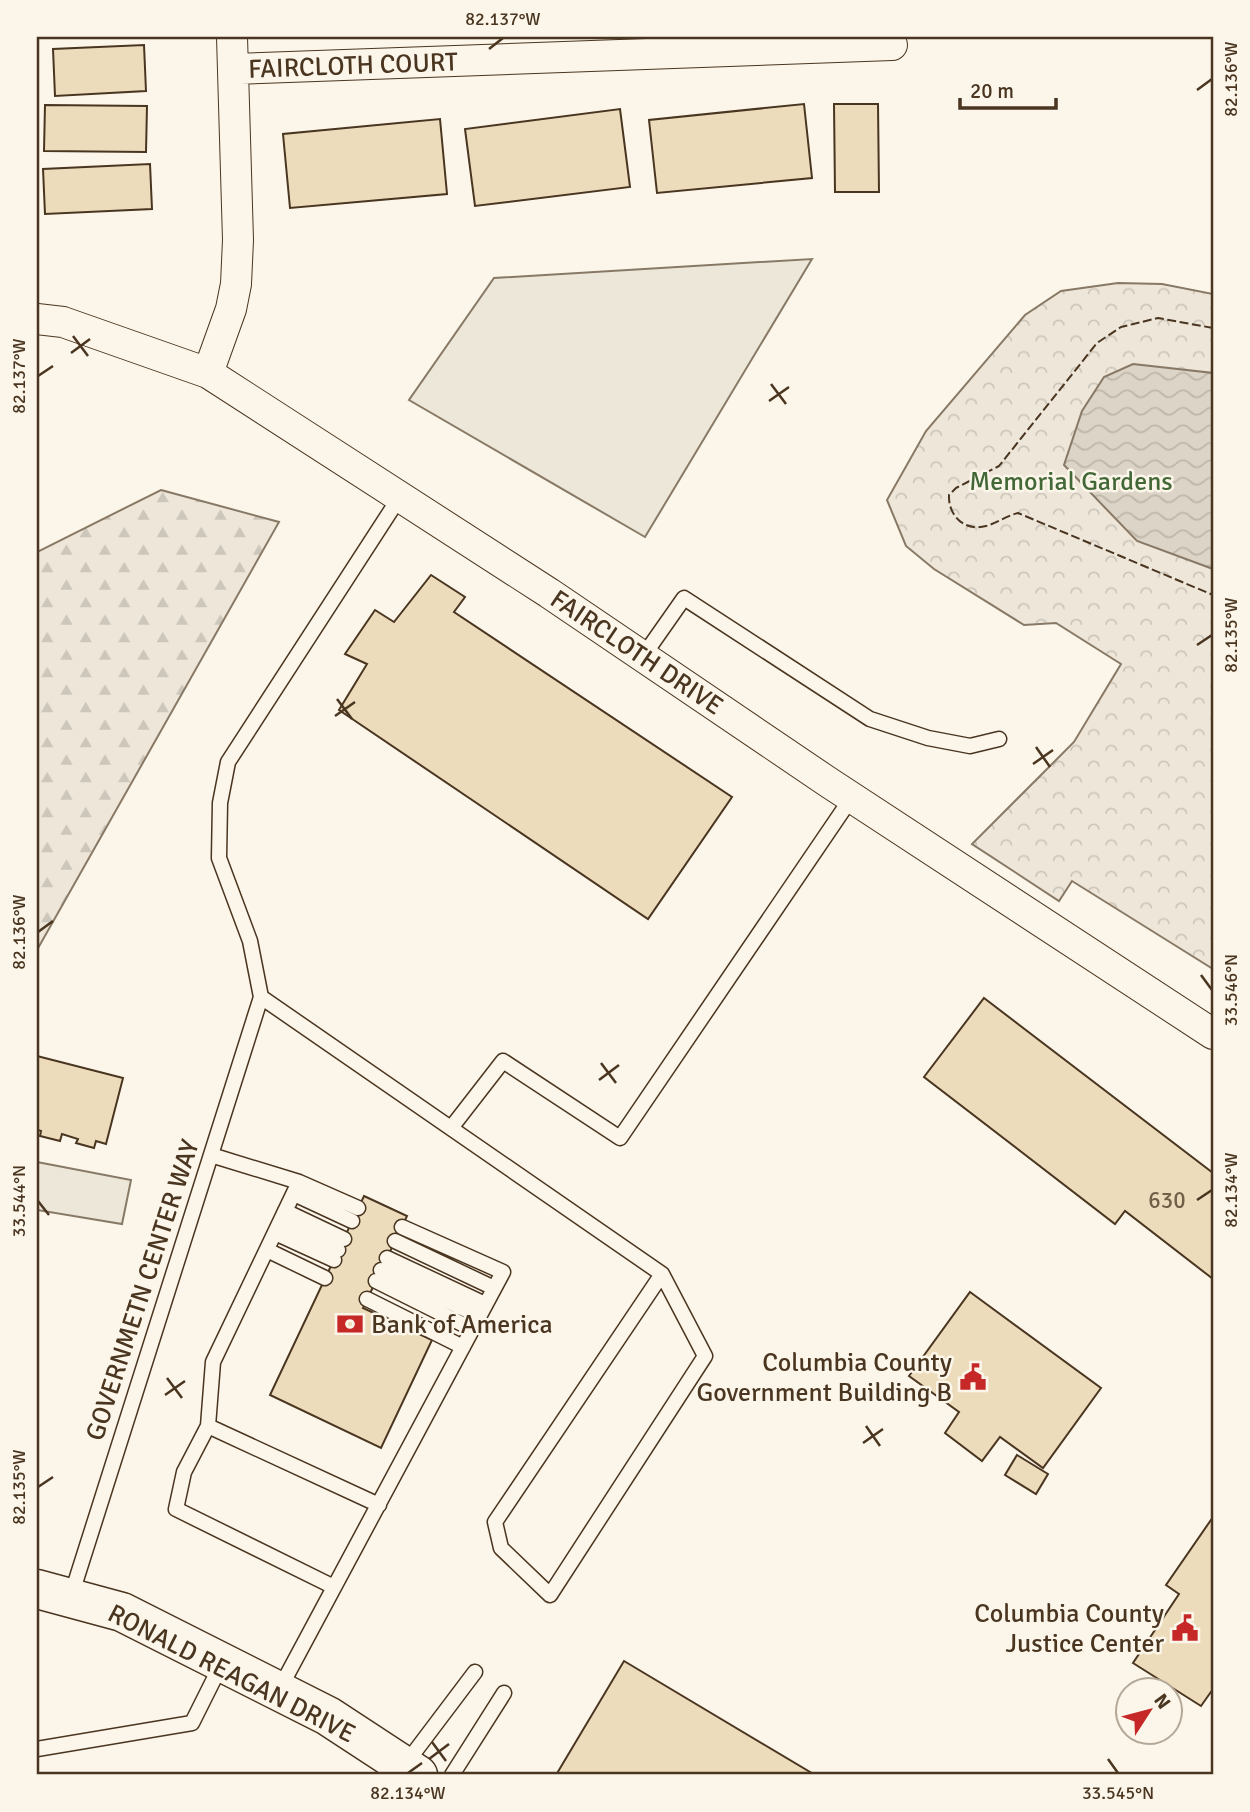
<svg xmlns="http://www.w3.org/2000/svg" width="1250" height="1812" viewBox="0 0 1250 1812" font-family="Signika,sans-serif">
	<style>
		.forest { fill: url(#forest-firs); stroke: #887966; stroke-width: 2 }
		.park { fill: url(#park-crowns); stroke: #887966; stroke-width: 2 }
		.parking { fill: #ede7d9; stroke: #887966; stroke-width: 2 }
		.water { fill: url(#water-waves); stroke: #887966; stroke-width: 2 }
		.building { fill: #ecdcbc; stroke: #4a3520; stroke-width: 2 }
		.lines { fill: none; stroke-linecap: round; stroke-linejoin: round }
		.lane-casing { stroke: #4a3520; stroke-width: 17 }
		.street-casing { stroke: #4a3520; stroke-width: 32 }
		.secondary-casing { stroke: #4a3520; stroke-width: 41 }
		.lane { stroke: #fbf6e9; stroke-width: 14 }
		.street { stroke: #fbf6e9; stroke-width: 30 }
		.secondary { stroke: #fbf6e9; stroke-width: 38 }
		.fence { stroke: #4a3520; stroke-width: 2; stroke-dasharray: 9 3.5; stroke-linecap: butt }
		.ticks { fill: none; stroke: #4a3520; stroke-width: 2.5 }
		.labels { text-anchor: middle; stroke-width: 5; stroke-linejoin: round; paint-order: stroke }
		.number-label { font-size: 23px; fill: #725f47 }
		.street-label { font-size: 26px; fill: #4a3520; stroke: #fbf6e9 }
		.park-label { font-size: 26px; fill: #436837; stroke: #fbf6e9 }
		.poi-label { font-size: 26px; fill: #4a3520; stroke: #fbf6e9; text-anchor: end }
		.neatline { fill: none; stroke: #4a3520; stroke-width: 2.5 }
		.ticks-label { font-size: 18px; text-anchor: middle; fill: #4a3520 }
	</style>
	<defs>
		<pattern id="forest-firs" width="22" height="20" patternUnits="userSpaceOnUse" patternTransform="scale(1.75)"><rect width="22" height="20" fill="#ede6d9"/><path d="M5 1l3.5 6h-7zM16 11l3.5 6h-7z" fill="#cdc6ba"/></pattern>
		<pattern id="park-crowns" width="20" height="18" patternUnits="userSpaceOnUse" patternTransform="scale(1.75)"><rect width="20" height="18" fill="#ede6d9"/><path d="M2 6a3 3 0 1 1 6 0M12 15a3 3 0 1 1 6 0" fill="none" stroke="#cdc6ba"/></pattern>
		<pattern id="water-waves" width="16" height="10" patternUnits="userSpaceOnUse" patternTransform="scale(1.75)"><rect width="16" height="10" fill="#dcd4c6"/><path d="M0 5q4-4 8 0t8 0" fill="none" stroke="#beb7aa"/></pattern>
	</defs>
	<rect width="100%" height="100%" fill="#fbf6e9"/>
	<path class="forest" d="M 161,490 L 279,522 L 37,950 L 37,552 Z"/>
	<path class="park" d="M 1118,283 L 1162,284 L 1213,294 L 1213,969 L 1072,881 L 1059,901 L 972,844 L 1074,742 L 1121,664 L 1056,623 L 1024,625 L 934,569 L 906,546 L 887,500 L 926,431 L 1025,315 L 1061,291 Z"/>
	<path class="parking" d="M 812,259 L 645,537 L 409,400 L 494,278 Z
		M 37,1162 L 131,1180 L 122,1224 L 37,1210 Z"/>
	<path class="water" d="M 1133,364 L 1213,373 L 1213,569 L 1137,541 L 1064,465 L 1082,411 L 1104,377 Z"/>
	<path class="building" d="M 144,45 L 146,91 L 55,96 L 53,49 Z
		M 804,104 L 812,178 L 657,193 L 649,120 Z
		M 834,104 L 878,104 L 879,192 L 835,192 Z
		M 45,105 L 147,106 L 146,152 L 44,151 Z
		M 620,109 L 630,187 L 475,206 L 465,129 Z
		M 440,119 L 447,194 L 290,208 L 283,134 Z
		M 150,164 L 152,209 L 45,214 L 43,169 Z
		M 431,575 L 465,597 L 454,612 L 732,797 L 648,919 L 339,710 L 367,664 L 345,654 L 375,610 L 394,622 Z
		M 984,998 L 1213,1173 L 1213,1279 L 1125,1211 L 1115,1224 L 924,1077 Z
		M 37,1056 L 123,1078 L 106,1144 L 96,1141 L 94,1148 L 76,1143 L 78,1139 L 62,1134 L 60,1141 L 40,1136 L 41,1131 L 37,1130 Z
		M 364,1196 L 407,1216 L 363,1308 L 432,1340 L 381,1448 L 270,1395 Z
		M 970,1292 L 1101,1388 L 1043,1468 L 1000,1437 L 982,1461 L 945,1433 L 959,1412 L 909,1376 Z
		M 1017,1455 L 1048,1474 L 1036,1494 L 1005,1475 Z
		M 1213,1517 L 1213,1689 L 1201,1706 L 1133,1663 L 1179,1594 L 1166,1585 Z
		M 624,1661 L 815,1775 L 556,1775 Z"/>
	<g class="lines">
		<defs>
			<path id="lane" d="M 401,495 L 228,762 L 220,803 L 219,858 L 250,941 L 261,997 L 662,1274 L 705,1356 L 550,1595 L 501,1548 L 495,1522 L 662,1274
				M 644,655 L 684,598 L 870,719 L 928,738 L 970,746 L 999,739
				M 451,1128 L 503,1061 L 620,1138 L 852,797
				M 299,1182 L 358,1208
				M 294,1194 L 352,1221
				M 285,1211 L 344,1239
				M 280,1223 L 338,1250
				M 275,1233 L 334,1260
				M 395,1241 L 494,1288
				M 267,1250 L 325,1278
				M 387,1258 L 485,1304
				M 381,1270 L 479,1316
				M 376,1281 L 472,1329
				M 367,1299 L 463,1347
				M 208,1426 L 213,1362 L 299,1182 L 211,1155
				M 334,1587 L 176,1509 L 184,1472 L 208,1426 L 379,1505
				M 71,1596 L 261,997
				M 279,1690 L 503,1272 L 402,1227
				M 37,1749 L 192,1723 L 221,1665
				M 404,1766 L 475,1672
				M 452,1775 L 504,1693"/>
			<path id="street" d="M 233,69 L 892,45
				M 37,319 L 63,322 L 208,373 L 549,593 L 828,782 L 1213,1034
				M 208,373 L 231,309 L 236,284 L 238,240 L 232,37"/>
			<path id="secondary" d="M 37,1589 L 122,1612 L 328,1716 L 418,1775"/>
		</defs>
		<use href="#lane" class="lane-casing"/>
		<use href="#street" class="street-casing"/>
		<use href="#secondary" class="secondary-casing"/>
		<use href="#lane" class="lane"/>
		<use href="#street" class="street"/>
		<use href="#secondary" class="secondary"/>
		<path class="fence" d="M 1213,328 L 1158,318 L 1121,327 L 1097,343 L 999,466 L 956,488 L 949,495 C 948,515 964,532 986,526 C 997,523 1006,516 1018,513 L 1213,595"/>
	</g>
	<path class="ticks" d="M 489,49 L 503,38M 1197,90 L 1212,79M 73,336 L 88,356M 71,353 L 90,339M 38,376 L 53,366M 771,384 L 786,404M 769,401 L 789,387M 1197,645 L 1212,635M 337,699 L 352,719M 335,716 L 355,702M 1036,747 L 1050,767M 1033,764 L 1053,750M 38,932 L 53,921M 1201,975 L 1212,990M 601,1063 L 616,1083M 599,1080 L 619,1065M 1197,1200 L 1212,1190M 38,1201 L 49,1215M 167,1378 L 182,1398M 165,1395 L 185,1381M 866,1426 L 880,1446M 863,1443 L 883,1429M 38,1487 L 53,1477M 432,1742 L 446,1761M 429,1759 L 449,1744M 1108,1759 L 1118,1773M 408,1773 L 422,1763"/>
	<defs>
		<symbol id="bank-bare" viewBox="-9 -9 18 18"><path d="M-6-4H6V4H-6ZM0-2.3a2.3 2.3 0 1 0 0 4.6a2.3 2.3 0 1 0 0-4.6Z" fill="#c62828" stroke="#fbf6e9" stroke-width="2.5" paint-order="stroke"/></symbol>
		<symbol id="civic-bare" viewBox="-9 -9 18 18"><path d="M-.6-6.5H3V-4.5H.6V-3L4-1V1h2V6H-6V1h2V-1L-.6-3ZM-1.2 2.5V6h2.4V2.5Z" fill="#c62828" stroke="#fbf6e9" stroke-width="2.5" paint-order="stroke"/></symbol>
	</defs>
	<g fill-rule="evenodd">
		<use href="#bank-bare" x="331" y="1305" width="38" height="38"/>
		<use href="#civic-bare" x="954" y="1358" width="38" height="38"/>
		<use href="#civic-bare" x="1166" y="1609" width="38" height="38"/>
	</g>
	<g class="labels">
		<g class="number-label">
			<text x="1167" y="1208">630</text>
		</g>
		<g class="street-label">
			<text transform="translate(353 65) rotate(-2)" y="9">FAIRCLOTH COURT</text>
			<text transform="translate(637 652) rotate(34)" y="9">FAIRCLOTH DRIVE</text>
			<text transform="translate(142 1290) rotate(-72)" y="9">GOVERNMETN CENTER WAY</text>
			<text transform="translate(232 1673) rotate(27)" y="9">RONALD REAGAN DRIVE</text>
		</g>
		<g class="park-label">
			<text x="1071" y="490">Memorial Gardens</text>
		</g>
		<g class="poi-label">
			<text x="371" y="1333" text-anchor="start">Bank of America</text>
			<text x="952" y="1371">Columbia County<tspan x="952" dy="30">Government Building B</tspan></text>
			<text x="1164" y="1622">Columbia County<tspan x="1164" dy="30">Justice Center</tspan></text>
		</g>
	</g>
	<rect width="1250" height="1812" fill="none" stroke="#fbf6e9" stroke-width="77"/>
	<g transform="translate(1149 1711) rotate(54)"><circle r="33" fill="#fbf6e9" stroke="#b4a999" stroke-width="2"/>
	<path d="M0-5L12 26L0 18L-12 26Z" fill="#c62828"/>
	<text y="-10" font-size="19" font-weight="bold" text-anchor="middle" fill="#4a3520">N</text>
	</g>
	<path d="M960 98v10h96v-10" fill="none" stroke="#4a3520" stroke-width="3.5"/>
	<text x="970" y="98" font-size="21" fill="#4a3520" stroke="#fbf6e9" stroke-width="5" paint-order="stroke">20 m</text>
	<rect x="38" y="38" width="1174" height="1735" class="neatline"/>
	<g class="ticks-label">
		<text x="503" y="25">82.137°W</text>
		<text transform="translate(1231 79) rotate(-90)" y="6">82.136°W</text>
		<text transform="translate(19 376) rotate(-90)" y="6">82.137°W</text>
		<text transform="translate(1231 635) rotate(-90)" y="6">82.135°W</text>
		<text transform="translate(19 932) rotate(-90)" y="6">82.136°W</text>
		<text transform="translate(1231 990) rotate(-90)" y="6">33.546°N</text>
		<text transform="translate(1231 1190) rotate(-90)" y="6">82.134°W</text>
		<text transform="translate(19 1201) rotate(-90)" y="6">33.544°N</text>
		<text transform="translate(19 1487) rotate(-90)" y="6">82.135°W</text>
		<text x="408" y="1799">82.134°W</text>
		<text x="1118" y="1799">33.545°N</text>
	</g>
</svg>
